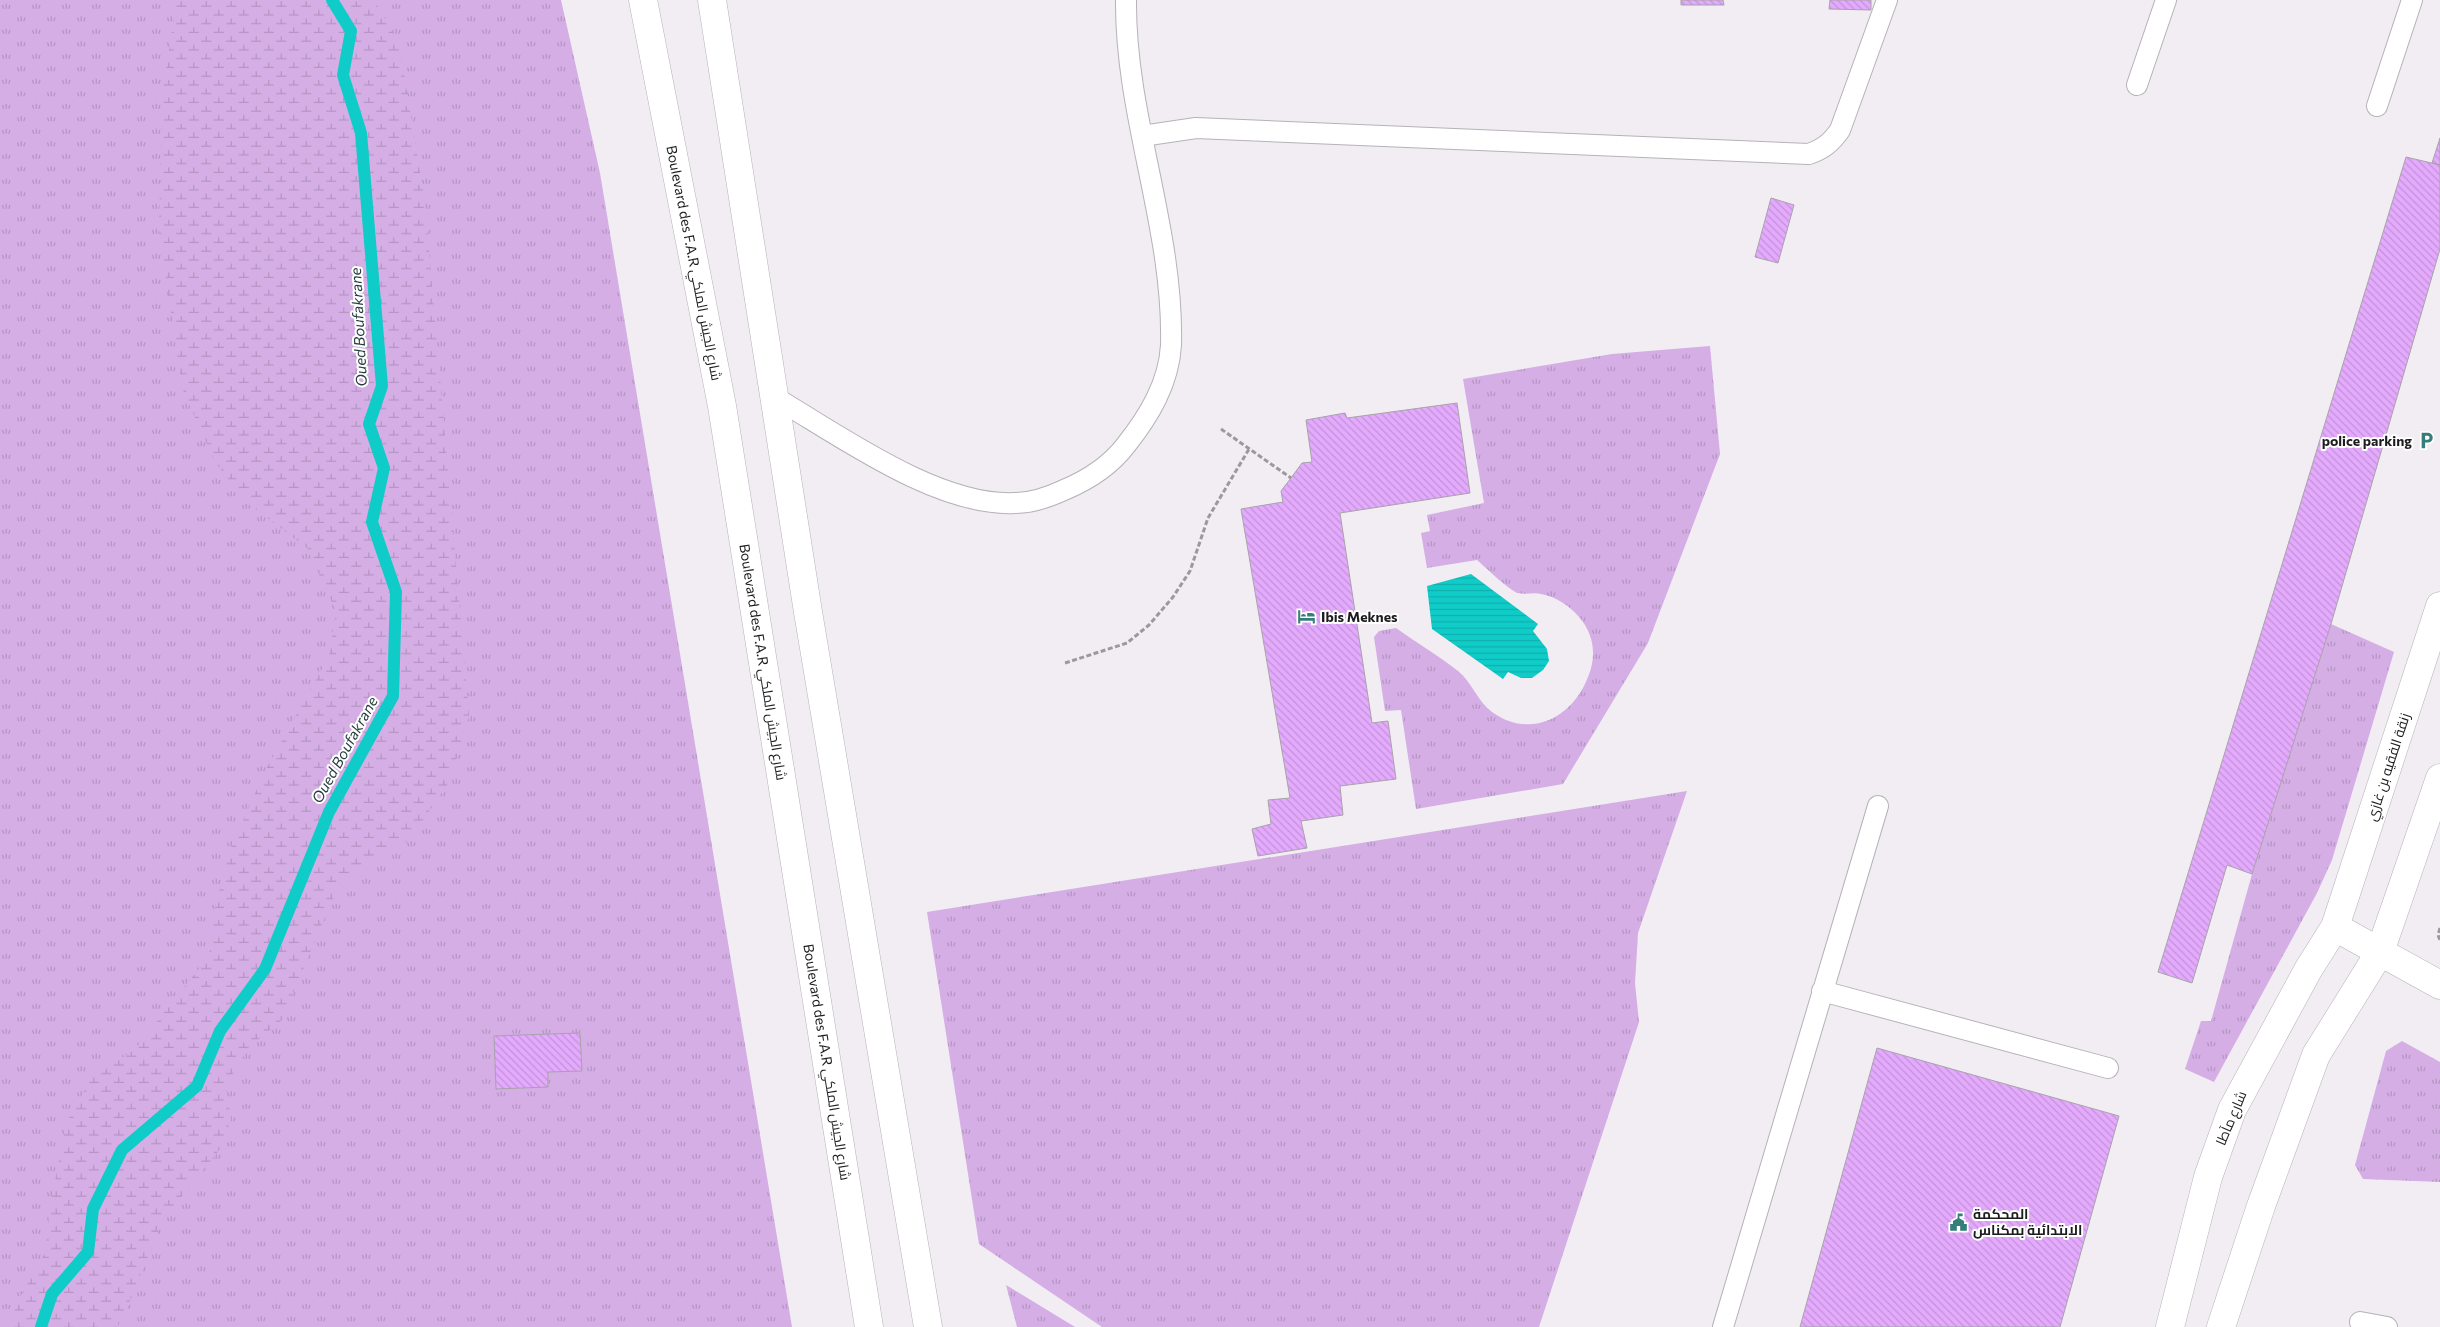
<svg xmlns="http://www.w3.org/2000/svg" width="2440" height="1327" viewBox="0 0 2440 1327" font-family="Commissioner,Cairo,sans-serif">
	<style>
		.grass { fill: url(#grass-tufts) }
		.wetland { fill: url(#wetland-marsh) }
		.water { fill: url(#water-rules) }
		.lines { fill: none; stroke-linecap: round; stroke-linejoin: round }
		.stream { stroke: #10ccc8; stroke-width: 12 }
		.building { fill: url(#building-back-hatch); stroke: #a7a3a9 }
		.service-casing { stroke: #b6b2b8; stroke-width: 22 }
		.tertiary-casing { stroke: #b6b2b8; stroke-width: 29 }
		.primary-casing { stroke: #b6b2b8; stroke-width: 29 }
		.path { stroke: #9c999d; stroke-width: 3; stroke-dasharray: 5 2.5; stroke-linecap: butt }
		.service { stroke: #fff; stroke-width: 20 }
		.tertiary { stroke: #fff; stroke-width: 28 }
		.primary { stroke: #fff; stroke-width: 28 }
		.labels { text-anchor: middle; stroke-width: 4; stroke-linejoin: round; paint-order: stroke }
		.street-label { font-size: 14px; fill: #1c1b1d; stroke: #fff }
		.poi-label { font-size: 14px; font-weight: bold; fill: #1c1b1d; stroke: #fff; text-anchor: start }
		.water-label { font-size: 15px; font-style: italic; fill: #253e3d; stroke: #fff }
	</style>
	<defs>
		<pattern id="grass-tufts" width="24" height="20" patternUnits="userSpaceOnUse" patternTransform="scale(1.25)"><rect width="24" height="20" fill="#d4aee5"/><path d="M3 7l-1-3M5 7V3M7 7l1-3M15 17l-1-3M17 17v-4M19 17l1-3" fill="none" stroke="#b595c4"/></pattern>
		<pattern id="wetland-marsh" width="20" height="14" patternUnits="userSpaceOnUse" patternTransform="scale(1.25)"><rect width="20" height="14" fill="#d4aee5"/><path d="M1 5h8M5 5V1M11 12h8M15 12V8" fill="none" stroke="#b595c4"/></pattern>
		<pattern id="water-rules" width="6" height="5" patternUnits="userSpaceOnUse" patternTransform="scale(1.25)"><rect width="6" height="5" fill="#10ccc8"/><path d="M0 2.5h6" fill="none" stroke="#0fafab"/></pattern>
		<pattern id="building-back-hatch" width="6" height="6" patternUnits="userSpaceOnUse" patternTransform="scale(1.25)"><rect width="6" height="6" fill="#e4aafd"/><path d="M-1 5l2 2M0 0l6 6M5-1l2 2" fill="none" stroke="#c392d8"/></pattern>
	</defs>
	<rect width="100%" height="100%" fill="#f1edf3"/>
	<path class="grass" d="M 0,0 L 561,0 L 600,173 L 792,1327 L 0,1327 Z
		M 1710,346 L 1720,454 L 1648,643 L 1563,784 L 1416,809 L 1401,710 L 1385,711 L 1374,637 L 1379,631 L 1396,628 C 1417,643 1439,656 1458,671 C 1472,682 1477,701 1492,712 C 1531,740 1573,717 1588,677 C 1597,656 1594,634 1579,617 C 1571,607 1555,596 1541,594 C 1534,592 1525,595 1518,593 C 1510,591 1485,567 1477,560 L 1427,568 L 1421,533 L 1430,531 L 1427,515 L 1484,503 L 1463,379 L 1612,354 Z
		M 2331,624 L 2394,652 L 2332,860 L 2317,893 L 2214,1082 L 2185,1069 L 2201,1021 L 2211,1021 L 2252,874 Z
		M 1687,791 L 1638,933 L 1635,983 L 1639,1022 L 1539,1327 L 1102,1327 L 979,1244 L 927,912 Z
		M 2402,1041 L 2440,1062 L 2440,1182 L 2363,1179 L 2355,1165 L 2386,1051 Z
		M 1006,1285 L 1075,1327 L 1017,1327 Z"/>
	<path class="wetland" d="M 179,0 L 374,0 L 399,43 L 425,202 L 469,716 L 449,782 L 409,841 L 371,858 L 339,884 L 282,1020 L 248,1048 L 226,1086 L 231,1120 L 220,1149 L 163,1220 L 123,1318 L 117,1327 L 8,1327 L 20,1297 L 45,1253 L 50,1208 L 66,1123 L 91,1079 L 135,1049 L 209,956 L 215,907 L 230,850 L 265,771 L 329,656 L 336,611 L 307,548 L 246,502 L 215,462 L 182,388 L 159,229 L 162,94 L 176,6 Z"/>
	<path class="water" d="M 1471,574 L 1538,624 L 1533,631 L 1547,649 L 1549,661 L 1543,670 L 1532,678 L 1521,678 L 1508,672 L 1503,679 L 1432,629 L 1427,586 Z"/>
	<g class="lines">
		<path class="stream" d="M 41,1327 L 52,1294 L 88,1252 L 93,1209 L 122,1150 L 197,1086 L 220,1031 L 265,969 L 329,812 L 393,696 L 396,592 L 372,522 L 384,468 L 369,424 L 382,386 L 361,133 L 343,75 L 351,31 L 332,0"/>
	</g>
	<path class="building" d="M 1681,0 L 1723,0 L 1724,5 L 1681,5 Z
		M 1830,0 L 1871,0 L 1871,10 L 1829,9 Z
		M 2440,138 L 2440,165 L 2432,163 Z
		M 2406,157 L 2440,165 L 2440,249 L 2331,624 L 2252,874 L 2227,865 L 2192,983 L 2158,972 Z
		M 1771,198 L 1794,205 L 1778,263 L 1755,257 Z
		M 1457,403 L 1470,493 L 1340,513 L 1372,723 L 1388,721 L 1396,779 L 1340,786 L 1343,815 L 1301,821 L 1307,848 L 1258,856 L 1252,829 L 1271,824 L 1268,800 L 1290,798 L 1241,509 L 1283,502 L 1281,491 L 1291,478 L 1302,463 L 1312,462 L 1306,420 L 1345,413 L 1347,418 Z
		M 580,1033 L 582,1071 L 548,1072 L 548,1087 L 496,1089 L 494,1036 Z
		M 1877,1048 L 2119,1116 L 2060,1327 L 1800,1327 Z"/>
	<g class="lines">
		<defs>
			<path id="service" d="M 2137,85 L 2166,0
				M 2377,106 L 2412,0
				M 1142,136 L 1196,128 L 1809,154 C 1823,149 1831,143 1840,130 L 1887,0
				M 774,397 C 839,435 938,507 1015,503 C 1033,503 1049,497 1064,490 C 1088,480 1110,466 1126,445 C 1149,416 1169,383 1171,345 C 1174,228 1125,117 1126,0
				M 1822,991 L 2108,1068
				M 2360,1322 L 2387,1327
				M 1723,1327 L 1878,806"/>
			<path id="tertiary" d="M 2335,927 L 2440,985"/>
			<path id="primary" d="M 643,0 L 722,406 L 869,1327
				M 712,0 L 808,612 L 928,1327
				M 2170,1327 L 2208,1177 L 2232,1110 L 2308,970 L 2335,927 L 2440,606
				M 2221,1327 L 2261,1206 L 2316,1055 L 2380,952 L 2440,778"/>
		</defs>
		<use href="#service" class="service-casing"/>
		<use href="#tertiary" class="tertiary-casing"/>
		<use href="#primary" class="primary-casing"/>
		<path class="path" d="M 1221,429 L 1291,478
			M 1065,663 L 1127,643 L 1149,625 L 1173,597 L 1190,571 L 1208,518 L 1249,449
			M 2440,928 L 2438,935 L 2440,940"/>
		<use href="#service" class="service"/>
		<use href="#tertiary" class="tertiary"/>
		<use href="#primary" class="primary"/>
	</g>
	<defs>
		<symbol id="parking-bare" viewBox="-9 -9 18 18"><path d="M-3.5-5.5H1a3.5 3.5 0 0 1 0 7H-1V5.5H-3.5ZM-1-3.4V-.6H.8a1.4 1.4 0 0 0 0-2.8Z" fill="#357e7c" stroke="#fff" stroke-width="2.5" paint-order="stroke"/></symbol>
		<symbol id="hotel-bare" viewBox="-9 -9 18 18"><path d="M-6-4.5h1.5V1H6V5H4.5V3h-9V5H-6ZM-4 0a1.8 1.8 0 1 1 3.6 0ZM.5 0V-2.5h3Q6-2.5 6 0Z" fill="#357e7c" stroke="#fff" stroke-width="2.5" paint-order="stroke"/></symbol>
		<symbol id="civic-bare" viewBox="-9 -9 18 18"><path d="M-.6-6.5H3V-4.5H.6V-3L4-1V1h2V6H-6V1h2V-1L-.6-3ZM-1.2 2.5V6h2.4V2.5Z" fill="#357e7c" stroke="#fff" stroke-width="2.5" paint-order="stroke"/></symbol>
	</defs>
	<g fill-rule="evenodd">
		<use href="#parking-bare" x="2414" y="428" width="25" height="25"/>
		<use href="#hotel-bare" x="1294" y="604" width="25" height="25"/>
		<use href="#civic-bare" x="1946" y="1210" width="25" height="25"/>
	</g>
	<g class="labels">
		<g class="street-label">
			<text transform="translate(694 263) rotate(79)" y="5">Boulevard des F.A.R شارع الجيش الملكي</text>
			<text transform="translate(763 662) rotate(81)" y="5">Boulevard des F.A.R شارع الجيش الملكي</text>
			<text transform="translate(2388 767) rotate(-72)" y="5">زنقة الفقيه بن غازي</text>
			<text transform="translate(827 1062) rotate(81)" y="5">Boulevard des F.A.R شارع الجيش الملكي</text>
			<text transform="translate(2231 1118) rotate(-67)" y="5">شارع مآطا</text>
		</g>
		<g class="poi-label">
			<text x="2412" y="446" text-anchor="end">police parking</text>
			<text x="1321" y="622">Ibis Meknes</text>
			<text x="1973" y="1219">المحكمة<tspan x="1973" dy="16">الابتدائية بمكناس</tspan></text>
		</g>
		<g class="water-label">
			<text transform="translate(359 327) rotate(-93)" y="5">Oued Boufakrane</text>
			<text transform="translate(345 750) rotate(-61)" y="5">Oued Boufakrane</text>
		</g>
	</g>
</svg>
